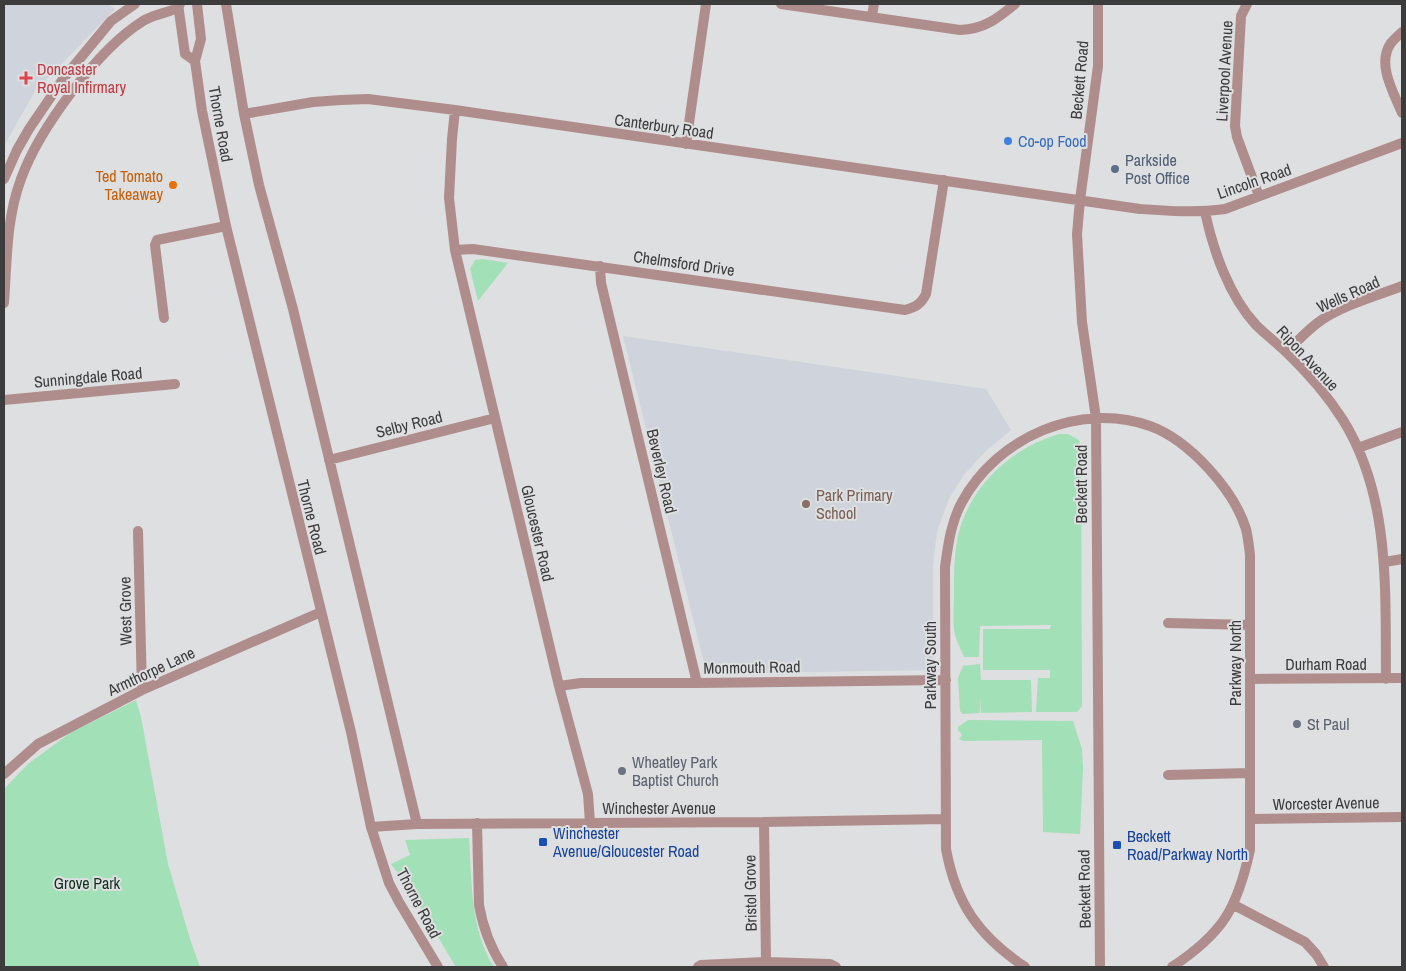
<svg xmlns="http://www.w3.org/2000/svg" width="1406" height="971" viewBox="0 0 1406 971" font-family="'Archivo Narrow',sans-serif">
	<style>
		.built { fill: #cfd3db }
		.green { fill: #a2e0b7 }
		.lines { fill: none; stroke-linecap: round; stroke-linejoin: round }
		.minor { stroke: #af8d8c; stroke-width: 10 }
		.tertiary { stroke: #af8d8c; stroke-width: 10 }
		.health-dot { fill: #e0444e; stroke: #dedfe0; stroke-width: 2 }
		.shop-dot { fill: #3f7fe0; stroke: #dedfe0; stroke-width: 2 }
		.service-dot { fill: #5c6f8a; stroke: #dedfe0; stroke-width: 2 }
		.food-dot { fill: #e8710a; stroke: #dedfe0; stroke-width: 2 }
		.education-dot { fill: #8d6e63; stroke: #dedfe0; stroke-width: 2 }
		.worship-dot { fill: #6b7280; stroke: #dedfe0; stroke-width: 2 }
		.transit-dot { fill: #1a4fb4; stroke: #dedfe0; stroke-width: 2 }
		.labels { text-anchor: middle; stroke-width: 4; stroke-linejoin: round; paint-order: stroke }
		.health-label { font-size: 16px; fill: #be3a42; stroke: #dedfe0; text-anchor: start }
		.street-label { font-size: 16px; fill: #3c3c3d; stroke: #dedfe0 }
		.shop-label { font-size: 16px; fill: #366cbe; stroke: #dedfe0; text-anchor: start }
		.service-label { font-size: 16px; fill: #4e5e75; stroke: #dedfe0; text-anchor: start }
		.food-label { font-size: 16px; fill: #c56008; stroke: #dedfe0; text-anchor: end }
		.education-label { font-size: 16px; fill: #785e54; stroke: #dedfe0; text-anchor: start }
		.worship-label { font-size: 16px; fill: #5b616d; stroke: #dedfe0; text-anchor: start }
		.transit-label { font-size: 16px; fill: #164399; stroke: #dedfe0; text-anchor: start }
		.park-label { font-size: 16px; fill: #12301e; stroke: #dedfe0 }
	</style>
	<rect width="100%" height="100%" fill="#dedfe0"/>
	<path class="built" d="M 4,4 L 108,4 L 115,9 L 35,91 L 4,146 Z
		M 623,336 L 986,389 L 1011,430 L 985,452 L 963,476 L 949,499 L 937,531 L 933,565 L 933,667 L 929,670 L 715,674 L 710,672 L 705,667 Z"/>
	<path class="green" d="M 482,259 L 508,263 L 478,301 L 470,269 L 475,260 Z
		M 1059,434 L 1068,434 L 1079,440 L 1081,451 L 1082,706 L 1077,712 L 1036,712 L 1038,678 L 1050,678 L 1050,670 L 983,670 L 983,629 L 1050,629 L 1051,625 L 980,626 L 979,657 L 964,657 C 961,650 957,642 955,635 C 952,622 954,606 954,593 C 954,571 954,549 960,528 C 975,481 1013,448 1059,434 Z
		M 980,664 L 981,680 L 1031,680 L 1032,712 L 981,713 L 981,697 L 980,713 L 963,714 L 960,711 L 958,678 L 963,666 Z
		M 136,700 L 141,717 L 168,864 L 190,939 L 200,967 L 4,967 L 4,789 L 28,764 L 70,733 Z
		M 968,720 L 1073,721 L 1082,749 L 1083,768 L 1080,834 L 1043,832 L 1042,740 L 964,741 L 959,739 L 962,735 L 958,730 L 958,727 Z
		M 469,838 C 472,881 470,930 494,967 L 456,967 L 404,881 L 391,864 L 410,855 L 405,840 Z"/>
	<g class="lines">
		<path class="minor" d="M 226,4 L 244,114 L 259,185 L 293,309 L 417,824
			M 781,4 L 960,30 C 984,29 997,19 1015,4
			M 1098,4 L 1098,66 L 1080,200 L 1077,234 L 1082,322 L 1096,418 L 1100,967
			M 1247,4 L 1241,16 L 1235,126 L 1237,137 L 1259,196
			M 872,16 L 874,4
			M 1402,32 C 1399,35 1394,39 1391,43 C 1376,64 1394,93 1402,113
			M 455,110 L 452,139 L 449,198 L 455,250 L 473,249 L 905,310 C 916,307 921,304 926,294 L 944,180
			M 244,114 L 313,102 L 341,100 L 368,99 L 455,110 L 1140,209 C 1169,211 1196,213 1225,209 L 1402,143
			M 686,144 L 706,4
			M 1205,212 C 1213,250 1229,296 1256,325 C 1266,335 1277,343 1287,353 C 1308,373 1327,395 1343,420 C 1391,497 1385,591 1386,679
			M 455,250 L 559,686 L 588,794 L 590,823
			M 600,266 L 601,283 L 697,683
			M 164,318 L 155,245 L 157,240 L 226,226
			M 1286,352 C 1298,341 1309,328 1323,319 C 1347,304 1376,296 1402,286
			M 4,400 L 175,384
			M 1358,448 L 1402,432
			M 329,460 L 495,418
			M 138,531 L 142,690
			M 1385,562 L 1402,559
			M 1168,623 L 1250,625
			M 1250,679 L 1402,678
			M 559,686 L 581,683 L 697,683 L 946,680
			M 4,774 L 38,744 L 142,690 L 321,612
			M 1168,775 L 1249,773
			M 1250,819 L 1402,817
			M 764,822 L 766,962
			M 477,823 L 479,905 C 483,928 490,947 503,967
			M 371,827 L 417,824 L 764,822 L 946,819
			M 1234,905 L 1305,942 L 1316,954 L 1324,967
			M 698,967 L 701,965 L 766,962 L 830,964 L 836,967
			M 1025,967 C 979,936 956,904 946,849 L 945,567 C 948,545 951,522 962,502 C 997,437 1080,401 1150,426 C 1189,440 1234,490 1246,529 C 1248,537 1249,547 1250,555 L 1250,850 C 1237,909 1223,933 1172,967"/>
		<path class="tertiary" d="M 178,4 L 185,54 L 195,61
			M 197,4 L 201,39 L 195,61 L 202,111 L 226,226 L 351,732 L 371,827 L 389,883 L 399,902 L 438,967
			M 4,179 L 17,150 L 29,129 L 63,79 L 111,21 L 135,4
			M 4,303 C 7,262 6,219 21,179 C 39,129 98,49 143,21 C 154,14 167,13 178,8 L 180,4"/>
	</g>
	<path class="health-dot" d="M23.5 70.5h5v5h5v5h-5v5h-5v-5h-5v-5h5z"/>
	<circle class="shop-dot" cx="1008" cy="141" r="5"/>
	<circle class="service-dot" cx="1115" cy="169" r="5"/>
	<circle class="food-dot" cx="173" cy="185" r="5"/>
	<circle class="education-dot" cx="806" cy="504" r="5"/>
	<g class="worship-dot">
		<circle cx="1297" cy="724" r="5"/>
		<circle cx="622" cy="771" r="5"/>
	</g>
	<g class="transit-dot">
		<rect x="538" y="837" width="10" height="10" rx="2.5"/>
		<rect x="1112" y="840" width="10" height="10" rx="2.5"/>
	</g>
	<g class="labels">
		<g class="health-label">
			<text x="37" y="75">Doncaster<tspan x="37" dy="18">Royal Infirmary</tspan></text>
		</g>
		<g class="street-label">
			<text transform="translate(1224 71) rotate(-87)" y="6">Liverpool Avenue</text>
			<text transform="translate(1079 80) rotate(-85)" y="6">Beckett Road</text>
			<text transform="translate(221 124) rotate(80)" y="6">Thorne Road</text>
			<text transform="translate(664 126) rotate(8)" y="6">Canterbury Road</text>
			<text transform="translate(1254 181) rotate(-19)" y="6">Lincoln Road</text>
			<text transform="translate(684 263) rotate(8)" y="6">Chelmsford Drive</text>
			<text transform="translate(1348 294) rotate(-24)" y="6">Wells Road</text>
			<text transform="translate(1308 358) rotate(47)" y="6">Ripon Avenue</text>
			<text transform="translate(88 377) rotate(-5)" y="6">Sunningdale Road</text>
			<text transform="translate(409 424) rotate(-14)" y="6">Selby Road</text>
			<text transform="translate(662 471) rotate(77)" y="6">Beverley Road</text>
			<text transform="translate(1081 484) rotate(-90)" y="6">Beckett Road</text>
			<text transform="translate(312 517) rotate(76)" y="6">Thorne Road</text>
			<text transform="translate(538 533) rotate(77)" y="6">Gloucester Road</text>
			<text transform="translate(125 611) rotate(-91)" y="6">West Grove</text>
			<text transform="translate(1235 663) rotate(-90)" y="6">Parkway North</text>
			<text x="1326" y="670">Durham Road</text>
			<text transform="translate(930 665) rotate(-90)" y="6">Parkway South</text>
			<text transform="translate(752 667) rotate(-1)" y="6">Monmouth Road</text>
			<text transform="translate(151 671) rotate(-25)" y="6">Armthorpe Lane</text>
			<text transform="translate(1326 803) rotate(-1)" y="6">Worcester Avenue</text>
			<text x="659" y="814">Winchester Avenue</text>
			<text transform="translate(1084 889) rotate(-91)" y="6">Beckett Road</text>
			<text transform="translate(750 893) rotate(-91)" y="6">Bristol Grove</text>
			<text transform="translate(419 903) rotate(62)" y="6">Thorne Road</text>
		</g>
		<g class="shop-label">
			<text x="1018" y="147">Co-op Food</text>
		</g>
		<g class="service-label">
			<text x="1125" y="166">Parkside<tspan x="1125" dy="18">Post Office</tspan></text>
		</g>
		<g class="food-label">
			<text x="163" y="182">Ted Tomato<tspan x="163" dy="18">Takeaway</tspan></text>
		</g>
		<g class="education-label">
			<text x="816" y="501">Park Primary<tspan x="816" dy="18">School</tspan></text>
		</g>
		<g class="worship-label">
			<text x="1307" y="730">St Paul</text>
			<text x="632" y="768">Wheatley Park<tspan x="632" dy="18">Baptist Church</tspan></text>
		</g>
		<g class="transit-label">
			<text x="553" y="839">Winchester<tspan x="553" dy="18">Avenue/Gloucester Road</tspan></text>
			<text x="1127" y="842">Beckett<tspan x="1127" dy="18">Road/Parkway North</tspan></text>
		</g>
		<g class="park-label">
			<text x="87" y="889">Grove Park</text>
		</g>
	</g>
	<rect width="1406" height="971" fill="none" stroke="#3c3c3d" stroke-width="10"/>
</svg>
